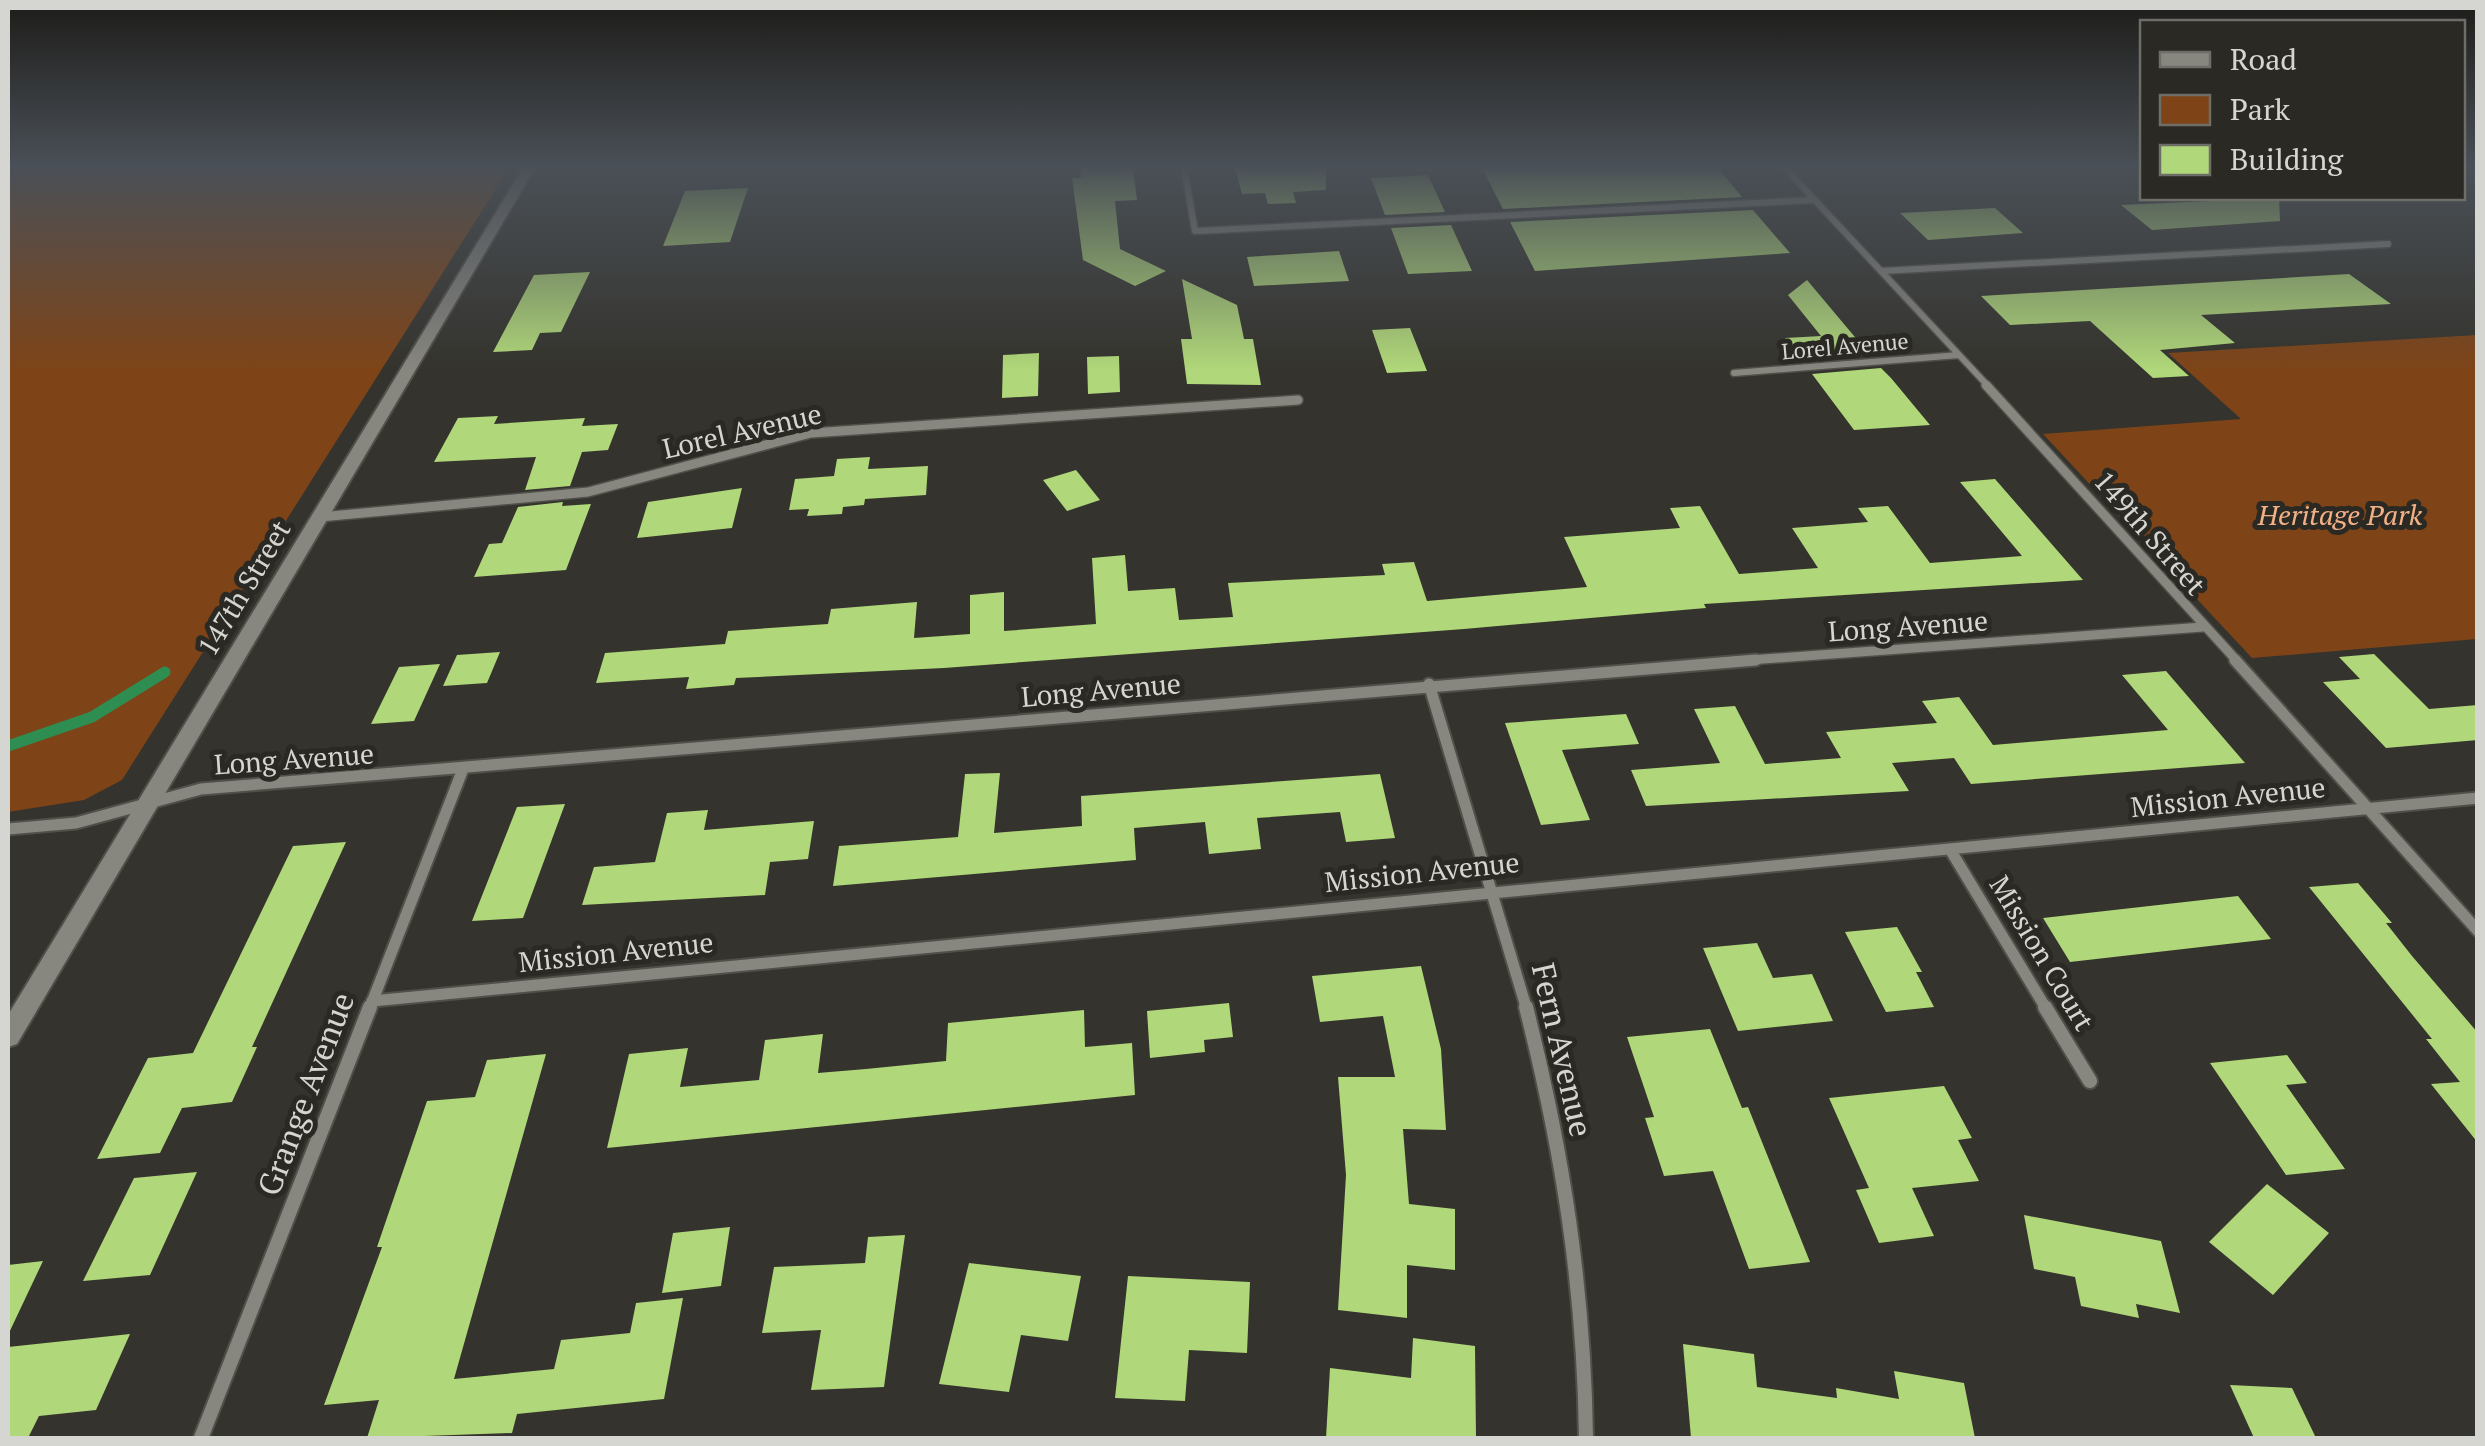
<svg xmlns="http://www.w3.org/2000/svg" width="2485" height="1446" viewBox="0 0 2485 1446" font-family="'PT Serif',serif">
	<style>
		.green { fill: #7e4418 }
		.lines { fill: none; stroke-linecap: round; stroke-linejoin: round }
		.stream { stroke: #2e8e52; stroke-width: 11 }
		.building { fill: #b0d779 }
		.minor-far3-casing { stroke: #504f4a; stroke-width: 9 }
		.minor-far2-casing { stroke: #504f4a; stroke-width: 12 }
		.minor-far1-casing { stroke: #504f4a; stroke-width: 15 }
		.minor-casing { stroke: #504f4a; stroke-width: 18 }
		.secondary-casing { stroke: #504f4a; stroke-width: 4 }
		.minor-far3 { stroke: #87867f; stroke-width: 6 }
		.minor-far2 { stroke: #87867f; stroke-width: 9 }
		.minor-far1 { stroke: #87867f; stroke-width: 11 }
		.minor { stroke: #87867f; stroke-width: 14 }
		.secondary { fill: #87867f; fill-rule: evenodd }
		.labels { text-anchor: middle; stroke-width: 10; stroke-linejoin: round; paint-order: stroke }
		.far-street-label { font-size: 22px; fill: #d5d5d1; stroke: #2a2923 }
		.street-label { font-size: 28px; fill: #d5d5d1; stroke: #2a2923 }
		.park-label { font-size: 28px; font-style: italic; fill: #f1b086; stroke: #2a2923 }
		.near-street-label { font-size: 32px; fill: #d5d5d1; stroke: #2a2923 }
	</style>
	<rect width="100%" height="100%" fill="#34332d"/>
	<path class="green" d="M 8,168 L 509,168 L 122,780 L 84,800 L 8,812 Z
		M 2477,335 L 2477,639 L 2252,658 L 2043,434 L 2241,419 L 2168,353 Z"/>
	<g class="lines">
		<path class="stream" d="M 8,746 L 92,717 L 165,672"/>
	</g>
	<path class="building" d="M 1080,168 L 1133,168 L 1137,200 L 1115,201 L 1120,249 L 1166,271 L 1135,286 L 1083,260 L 1072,178 L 1081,178 Z
		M 1235,168 L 1326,168 L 1326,190 L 1293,192 L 1296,203 L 1268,204 L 1265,193 L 1242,194 Z
		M 1530,168 L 1718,168 L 1742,197 L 1503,209 L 1483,170 Z
		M 1428,175 L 1445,212 L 1385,215 L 1371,178 Z
		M 748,188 L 730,242 L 663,246 L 685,191 Z
		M 2279,198 L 2280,221 L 2152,230 L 2121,205 Z
		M 1995,208 L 2023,233 L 1928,240 L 1900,213 Z
		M 1753,210 L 1790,253 L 1535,271 L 1510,222 Z
		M 1451,225 L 1472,271 L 1408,274 L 1391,228 Z
		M 1339,251 L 1349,281 L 1254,286 L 1247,257 Z
		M 590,272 L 561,332 L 540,333 L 532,350 L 493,352 L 534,275 Z
		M 2349,274 L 2391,304 L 2201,315 L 2235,343 L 2160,350 L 2189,376 L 2153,378 L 2090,321 L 2010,325 L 1981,296 Z
		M 1182,279 L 1237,305 L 1244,339 L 1253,339 L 1261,385 L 1187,384 L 1181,339 L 1192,339 Z
		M 1807,280 L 1870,355 L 1802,361 L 1785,338 L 1821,336 L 1788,295 Z
		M 1410,328 L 1427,371 L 1387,373 L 1372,330 Z
		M 1039,353 L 1038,396 L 1002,398 L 1003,355 Z
		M 1119,356 L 1120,392 L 1088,394 L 1087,357 Z
		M 1881,368 L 1891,378 L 1930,425 L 1854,430 L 1812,374 Z
		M 498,416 L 494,424 L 585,418 L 582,426 L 618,424 L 608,450 L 582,452 L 570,486 L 525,490 L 536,457 L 434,462 L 458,418 Z
		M 870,457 L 868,469 L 928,466 L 926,495 L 865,499 L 864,505 L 843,507 L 842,514 L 807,516 L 809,509 L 789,510 L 795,479 L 834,476 L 837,459 Z
		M 1076,470 L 1100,500 L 1067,511 L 1043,480 Z
		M 1995,479 L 2083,580 L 1704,604 L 1706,608 L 1464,629 L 944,668 L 736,678 L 734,685 L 686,689 L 689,677 L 596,683 L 605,653 L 725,644 L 728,631 L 828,624 L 831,609 L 917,602 L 914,638 L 970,634 L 970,595 L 1004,592 L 1004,631 L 1096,624 L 1092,558 L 1125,555 L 1128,591 L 1175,588 L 1179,620 L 1233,617 L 1228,583 L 1385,575 L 1382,564 L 1414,562 L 1427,601 L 1587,587 L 1564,537 L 1680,528 L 1670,508 L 1700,506 L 1739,574 L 1818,568 L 1792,528 L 1868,522 L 1858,508 L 1888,506 L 1930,563 L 2022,556 L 1960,482 Z
		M 742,488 L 732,528 L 637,538 L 648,502 Z
		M 563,502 L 562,506 L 591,504 L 566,570 L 474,577 L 489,544 L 502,543 L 518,507 Z
		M 500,652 L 487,683 L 443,686 L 457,655 Z
		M 2374,654 L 2429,709 L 2478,705 L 2478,740 L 2386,748 L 2323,682 L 2360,679 L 2339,657 Z
		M 440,664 L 414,721 L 371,724 L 399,667 Z
		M 2166,671 L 2245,763 L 1971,784 L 1954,758 L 1892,763 L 1909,791 L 1646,806 L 1631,770 L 1720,763 L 1694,709 L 1735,706 L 1765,764 L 1841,758 L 1826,732 L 1937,723 L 1922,701 L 1959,697 L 1993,745 L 2168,730 L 2122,675 Z
		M 1626,714 L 1639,744 L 1562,750 L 1590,820 L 1541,825 L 1505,723 Z
		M 1000,773 L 994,833 L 1082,826 L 1081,796 L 1380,774 L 1395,838 L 1346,842 L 1340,812 L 1257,818 L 1261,849 L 1209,854 L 1205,822 L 1134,828 L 1136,860 L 833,886 L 839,846 L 958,837 L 965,774 Z
		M 565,804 L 523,918 L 472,921 L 517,807 Z
		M 708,810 L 704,830 L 814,821 L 808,859 L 770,862 L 765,895 L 582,905 L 594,867 L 655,862 L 667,813 Z
		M 346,842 L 252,1047 L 257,1047 L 232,1102 L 182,1108 L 160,1153 L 97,1159 L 148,1058 L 193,1053 L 293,846 Z
		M 2358,883 L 2392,923 L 2386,923 L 2412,956 L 2478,1033 L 2478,1143 L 2431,1084 L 2460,1082 L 2426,1039 L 2432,1039 L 2309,887 Z
		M 2238,896 L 2271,939 L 2070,962 L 2043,918 Z
		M 1897,927 L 1922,972 L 1916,972 L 1934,1007 L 1886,1012 L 1845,932 Z
		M 1757,943 L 1773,978 L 1812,974 L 1833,1021 L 1738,1031 L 1703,948 Z
		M 1421,966 L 1441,1049 L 1446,1130 L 1403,1129 L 1409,1204 L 1455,1209 L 1455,1270 L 1407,1265 L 1407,1318 L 1338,1310 L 1346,1175 L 1338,1077 L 1395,1077 L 1383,1016 L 1320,1022 L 1312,976 Z
		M 1229,1003 L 1233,1037 L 1204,1040 L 1205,1052 L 1150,1058 L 1147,1011 Z
		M 1084,1010 L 1085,1047 L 1132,1043 L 1135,1095 L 607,1148 L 629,1054 L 688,1048 L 680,1087 L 759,1080 L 765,1040 L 823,1034 L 818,1073 L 866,1069 L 946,1061 L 948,1023 Z
		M 1710,1029 L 1742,1108 L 1748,1107 L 1810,1262 L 1749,1269 L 1713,1171 L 1664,1176 L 1645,1118 L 1654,1117 L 1627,1037 Z
		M 546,1054 L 454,1379 L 554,1369 L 561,1340 L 630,1333 L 636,1303 L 683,1298 L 664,1399 L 517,1414 L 512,1433 L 367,1438 L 379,1400 L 324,1405 L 382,1247 L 377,1247 L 427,1101 L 475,1097 L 487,1060 Z
		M 2287,1055 L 2307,1083 L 2286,1085 L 2345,1169 L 2286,1175 L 2210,1063 Z
		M 1944,1086 L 1972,1138 L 1958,1140 L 1979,1181 L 1912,1188 L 1934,1236 L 1879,1243 L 1856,1190 L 1869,1188 L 1829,1098 Z
		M 197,1172 L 150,1275 L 83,1281 L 134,1178 Z
		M 2267,1184 L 2329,1233 L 2273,1295 L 2209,1242 Z
		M 2024,1215 L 2161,1241 L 2180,1313 L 2136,1304 L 2139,1318 L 2081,1306 L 2075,1277 L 2034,1269 Z
		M 730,1227 L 721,1286 L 662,1293 L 673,1233 Z
		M 905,1235 L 884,1387 L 811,1390 L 821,1330 L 762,1333 L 774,1267 L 865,1263 L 868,1237 Z
		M 43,1261 L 8,1335 L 8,1265 Z
		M 969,1263 L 1081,1276 L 1068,1341 L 1021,1335 L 1009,1392 L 939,1384 Z
		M 1128,1276 L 1250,1282 L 1247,1353 L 1189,1350 L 1185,1401 L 1115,1398 Z
		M 130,1334 L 96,1410 L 39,1416 L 28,1438 L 8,1438 L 8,1347 Z
		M 1413,1338 L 1475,1346 L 1476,1438 L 1326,1438 L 1330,1368 L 1411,1378 Z
		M 1683,1344 L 1754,1354 L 1757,1387 L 1837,1398 L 1836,1388 L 1899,1399 L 1894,1371 L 1964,1383 L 1975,1438 L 1691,1438 Z
		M 2230,1385 L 2292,1388 L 2316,1438 L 2254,1438 Z"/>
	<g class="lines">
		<defs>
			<path id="minor-far3" d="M 1184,168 L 1195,231 L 1813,200
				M 1785,168 L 1989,387
				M 1881,271 L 2388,244
				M 1734,373 L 1959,355"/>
			<path id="minor-far2" d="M 1986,385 L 2238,662
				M 320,517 L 588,492 L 811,433 L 1298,400
				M 1722,662 L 2203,627"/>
			<path id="minor-far1" d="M 2235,660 L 2478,931
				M 1429,684 L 1527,1010
				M 8,829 L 76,823 L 201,789 L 1756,660
				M 1951,851 L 2047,1010
				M 372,1001 L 2478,798
				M 369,1010 L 463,769"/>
			<path id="minor" d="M 1526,1007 C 1563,1153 1584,1288 1586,1438
				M 2045,1007 L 2090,1081
				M 201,1438 L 370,1007"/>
			<path id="secondary" d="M 523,168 L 535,168 L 17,1044 L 8,1047 L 8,1015 Z"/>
		</defs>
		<use href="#minor-far3" class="minor-far3-casing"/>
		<use href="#minor-far2" class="minor-far2-casing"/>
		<use href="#minor-far1" class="minor-far1-casing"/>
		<use href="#minor" class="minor-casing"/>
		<use href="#secondary" class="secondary-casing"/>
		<use href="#minor-far3" class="minor-far3"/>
		<use href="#minor-far2" class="minor-far2"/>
		<use href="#minor-far1" class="minor-far1"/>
		<use href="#minor" class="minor"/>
		<use href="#secondary" class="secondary"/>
	</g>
	<linearGradient id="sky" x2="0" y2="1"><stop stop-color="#1d1c19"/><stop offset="0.45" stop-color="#4a5057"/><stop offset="1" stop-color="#4a5057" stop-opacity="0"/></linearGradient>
	<rect width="2485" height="370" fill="url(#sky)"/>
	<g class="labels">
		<g class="far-street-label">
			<text transform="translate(1845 346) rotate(-5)" y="8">Lorel Avenue</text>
		</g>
		<g class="street-label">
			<text transform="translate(742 431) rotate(-13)" y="10">Lorel Avenue</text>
			<text transform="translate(2150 533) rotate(49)" y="10">149th Street</text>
			<text transform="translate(244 588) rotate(-59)" y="10">147th Street</text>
			<text transform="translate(1908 626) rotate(-4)" y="10">Long Avenue</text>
			<text transform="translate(1101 690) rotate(-5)" y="10">Long Avenue</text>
			<text transform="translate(294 759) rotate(-4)" y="10">Long Avenue</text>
			<text transform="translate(2228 797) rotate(-6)" y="10">Mission Avenue</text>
			<text transform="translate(1422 872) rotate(-6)" y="10">Mission Avenue</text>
			<text transform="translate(616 952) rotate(-6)" y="10">Mission Avenue</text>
			<text transform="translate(2042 953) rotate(59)" y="10">Mission Court</text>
		</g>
		<g class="park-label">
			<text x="2340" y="525">Heritage Park</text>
		</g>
		<g class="near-street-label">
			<text transform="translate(1562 1050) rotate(77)" y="11">Fern Avenue</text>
			<text transform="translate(306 1094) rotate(-69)" y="11">Grange Avenue</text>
		</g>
	</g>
	<rect width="2485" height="1446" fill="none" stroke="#d5d5d1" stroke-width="20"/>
	<rect x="2140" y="20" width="325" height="180" fill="#2a2923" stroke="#6e6e69" stroke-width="2.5"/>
	<rect x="2160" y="52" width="50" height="15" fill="#87867f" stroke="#6e6e69" stroke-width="2.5"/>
	<text x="2230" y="70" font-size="30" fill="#d5d5d1">Road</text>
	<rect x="2160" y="95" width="50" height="30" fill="#7e4418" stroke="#6e6e69" stroke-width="2.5"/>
	<text x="2230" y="120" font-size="30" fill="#d5d5d1">Park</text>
	<rect x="2160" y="145" width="50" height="30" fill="#b0d779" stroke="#6e6e69" stroke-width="2.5"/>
	<text x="2230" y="170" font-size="30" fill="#d5d5d1">Building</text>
</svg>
